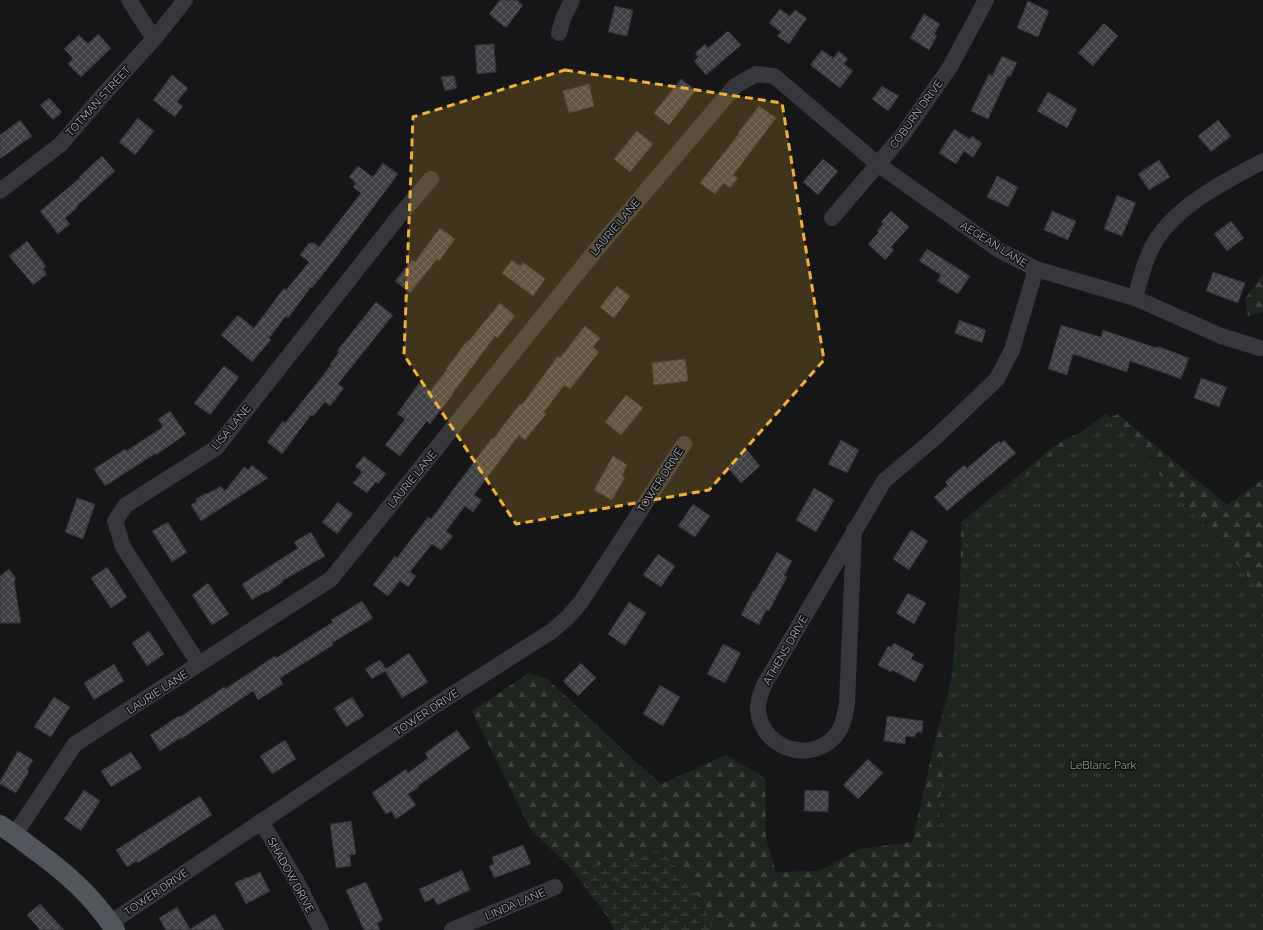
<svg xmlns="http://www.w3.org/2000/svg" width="1263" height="930" viewBox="0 0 1263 930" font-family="Raleway,sans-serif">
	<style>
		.forest { fill: url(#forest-firs) }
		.wetland { fill: url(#wetland-marsh) }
		.park { fill: url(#park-tufts) }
		.building { fill: url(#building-cross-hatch); stroke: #303034 }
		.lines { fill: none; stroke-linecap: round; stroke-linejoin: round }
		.minor { stroke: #37383d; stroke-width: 16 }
		.major { stroke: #53555c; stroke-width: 20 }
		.marked { fill: #f2b134; fill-opacity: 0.2; stroke: #f2b134; stroke-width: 3; stroke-dasharray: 8 5; stroke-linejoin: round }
		.labels { text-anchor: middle; stroke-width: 3; stroke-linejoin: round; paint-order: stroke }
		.street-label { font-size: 11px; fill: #a8adb8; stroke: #111113 }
		.park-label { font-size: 11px; fill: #7fa381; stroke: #111113 }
	</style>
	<defs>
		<pattern id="forest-firs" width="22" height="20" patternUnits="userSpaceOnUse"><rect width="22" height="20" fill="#1e261f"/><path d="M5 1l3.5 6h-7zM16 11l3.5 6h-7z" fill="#3c433d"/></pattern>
		<pattern id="wetland-marsh" width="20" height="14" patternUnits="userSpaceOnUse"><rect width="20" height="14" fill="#1e261f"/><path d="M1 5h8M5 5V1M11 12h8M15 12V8" fill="none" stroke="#3c433d"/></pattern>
		<pattern id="park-tufts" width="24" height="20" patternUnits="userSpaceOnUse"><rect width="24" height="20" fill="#1e261f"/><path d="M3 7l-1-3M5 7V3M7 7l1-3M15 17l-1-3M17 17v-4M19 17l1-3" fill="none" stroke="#3c433d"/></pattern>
		<pattern id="building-cross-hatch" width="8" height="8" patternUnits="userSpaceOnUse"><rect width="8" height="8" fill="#404145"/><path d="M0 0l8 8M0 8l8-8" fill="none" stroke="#595a5e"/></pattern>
	</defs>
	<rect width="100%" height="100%" fill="#161618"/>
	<path class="forest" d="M 1263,274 L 1263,312 L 1248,316 L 1245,299 Z
		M 1118,414 L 1227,505 L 1263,479 L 1263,930 L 712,930 L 705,905 L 663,850 L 573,871 L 531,830 L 472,711 L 529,673 L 547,679 L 634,760 L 661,784 L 726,755 L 765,778 L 766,838 L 776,872 L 819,871 L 859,849 L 912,842 L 936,736 L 960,650 L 961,522 L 1057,444 Z"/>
	<path class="wetland" d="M 663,850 L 705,905 L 712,930 L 614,930 L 609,919 L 573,871 Z"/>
	<path class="park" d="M 1106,413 L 1263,594 L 1263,930 L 931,930 L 939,813 L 966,522 Z"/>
	<path class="building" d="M 500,0 L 517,0 L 523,5 L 506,28 L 489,14 Z
		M 1028,1 L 1049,11 L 1038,37 L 1017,28 Z
		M 615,6 L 633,10 L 627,36 L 608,32 Z
		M 780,9 L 790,16 L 795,10 L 807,18 L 789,44 L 777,36 L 781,32 L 769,23 Z
		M 924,14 L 940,24 L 934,34 L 937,36 L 929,50 L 910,38 Z
		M 1104,23 L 1118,36 L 1093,66 L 1078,53 Z
		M 728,31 L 741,45 L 706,75 L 694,61 L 698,57 L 695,53 L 705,44 L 708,48 Z
		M 98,34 L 111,48 L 81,77 L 68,64 L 73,58 L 64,49 L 79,35 L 88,44 Z
		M 494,44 L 496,72 L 477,74 L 475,45 Z
		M 822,50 L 833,58 L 839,51 L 848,59 L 844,64 L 853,71 L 840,88 L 810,65 Z
		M 1002,56 L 1017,63 L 1010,77 L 1008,76 L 988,119 L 971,111 L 989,74 L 992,76 Z
		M 172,75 L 188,88 L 177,102 L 183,106 L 175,117 L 153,100 Z
		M 448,76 L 454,76 L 457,88 L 445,91 L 441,77 Z
		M 681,79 L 696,90 L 669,125 L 654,113 Z
		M 589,84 L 594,106 L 569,113 L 563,91 Z
		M 882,86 L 899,96 L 888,111 L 872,99 Z
		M 1048,92 L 1077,109 L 1067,128 L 1037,111 Z
		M 49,98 L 62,112 L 53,120 L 40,105 Z
		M 759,106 L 776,118 L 733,175 L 738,178 L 730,188 L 724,183 L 715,194 L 700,183 L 739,134 L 738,133 Z
		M 138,118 L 154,131 L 135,155 L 119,142 Z
		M 20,120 L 32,136 L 0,159 L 0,135 Z
		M 1218,120 L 1231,136 L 1211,152 L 1198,136 Z
		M 954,129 L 970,139 L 972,136 L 982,143 L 973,157 L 964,151 L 956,164 L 939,153 Z
		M 637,131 L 653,144 L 630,172 L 614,159 Z
		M 102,156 L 115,171 L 76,207 L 77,208 L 65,218 L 70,224 L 58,234 L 40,211 L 80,178 L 79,177 Z
		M 823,159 L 838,171 L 818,195 L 803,182 Z
		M 1159,160 L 1170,177 L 1149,190 L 1138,174 Z
		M 383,163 L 398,174 L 335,259 L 312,288 L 311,287 L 288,318 L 286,316 L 269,338 L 271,340 L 252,362 L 221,335 L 238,315 L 254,328 L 284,288 L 286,290 L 309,262 L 300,255 L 309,243 L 314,243 L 319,247 L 361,193 L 353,187 L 356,183 L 349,177 L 358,166 L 373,177 Z
		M 997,176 L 1018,187 L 1008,207 L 987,197 Z
		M 1117,195 L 1136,203 L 1122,236 L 1104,229 Z
		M 891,211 L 909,227 L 891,247 L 894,250 L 885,260 L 868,244 L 879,232 L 877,231 L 883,224 L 881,222 Z
		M 1052,211 L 1076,221 L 1068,240 L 1044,230 Z
		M 1231,221 L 1244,238 L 1227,251 L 1214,234 Z
		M 440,228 L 455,239 L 439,261 L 437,259 L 410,293 L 395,281 L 412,260 L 415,262 Z
		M 27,241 L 46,266 L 43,269 L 47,274 L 33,285 L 9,256 Z
		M 927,249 L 970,276 L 958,294 L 937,281 L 941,275 L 919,261 Z
		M 512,260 L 520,266 L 523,262 L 545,279 L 533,296 L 502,273 Z
		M 1213,272 L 1245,283 L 1238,303 L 1206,291 Z
		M 617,286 L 630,296 L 614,318 L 600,307 Z
		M 376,302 L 393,315 L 338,384 L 344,388 L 330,406 L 325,402 L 313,416 L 311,415 L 282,454 L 267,442 L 283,421 L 285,423 L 309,393 L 331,365 L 330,364 L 339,352 L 337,351 Z
		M 500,303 L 515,316 L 497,338 L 495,336 L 452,394 L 453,394 L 430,424 L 427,421 L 400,456 L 385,445 L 405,419 L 397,414 L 419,383 L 430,391 L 447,370 L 446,369 L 467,341 L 468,342 Z
		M 959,320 L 986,330 L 982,343 L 955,333 Z
		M 1061,325 L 1101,337 L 1103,330 L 1157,348 L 1157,346 L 1189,358 L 1181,379 L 1130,361 L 1127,372 L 1073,354 L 1067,375 L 1048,369 Z
		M 585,326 L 600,338 L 593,347 L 599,352 L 570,389 L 564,385 L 544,412 L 546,414 L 525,440 L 519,435 L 474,495 L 482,500 L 473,512 L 465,506 L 446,531 L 453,536 L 441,550 L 432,544 L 410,572 L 416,576 L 408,587 L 400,581 L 388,596 L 373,585 L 395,556 L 397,558 L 428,517 L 431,519 L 492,438 L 493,439 L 520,404 L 522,405 L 558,356 L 560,358 Z
		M 685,359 L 688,381 L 654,385 L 652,363 Z
		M 224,366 L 239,377 L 210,415 L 194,403 Z
		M 1201,378 L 1227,387 L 1219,407 L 1194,398 Z
		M 626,395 L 643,408 L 621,435 L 605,422 Z
		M 170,411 L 186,434 L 156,455 L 156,453 L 105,486 L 94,469 L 125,449 L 126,451 L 163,427 L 158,419 Z
		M 841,440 L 859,450 L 847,473 L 828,464 Z
		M 1004,440 L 1016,453 L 947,511 L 934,497 L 948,485 L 945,482 L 964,465 L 967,468 L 999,441 L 1001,443 Z
		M 747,450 L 760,466 L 741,483 L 727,467 Z
		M 364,456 L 386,474 L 378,484 L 376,482 L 367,493 L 353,483 L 362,472 L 355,466 Z
		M 613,456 L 627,465 L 622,475 L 625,477 L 612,500 L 594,490 Z
		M 252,465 L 268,478 L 201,521 L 191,505 L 197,501 L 196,499 L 206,493 L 207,494 L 221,486 L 225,491 L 244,467 L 248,470 Z
		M 814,488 L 834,500 L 816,532 L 796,520 Z
		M 77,498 L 95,504 L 83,539 L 65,532 Z
		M 338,502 L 353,514 L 337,534 L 322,522 Z
		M 693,504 L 710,516 L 695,537 L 678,526 Z
		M 168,522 L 187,552 L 172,562 L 152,531 Z
		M 911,530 L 928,541 L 909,570 L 893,559 Z
		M 311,532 L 325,556 L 282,581 L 283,582 L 266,593 L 265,592 L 252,600 L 242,584 L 298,548 L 294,542 Z
		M 777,552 L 792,561 L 784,576 L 787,577 L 769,611 L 766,610 L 759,625 L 741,615 L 754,590 L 755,591 Z
		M 658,554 L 675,566 L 661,587 L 643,575 Z
		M 107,567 L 127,597 L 111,608 L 91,578 Z
		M 9,569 L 16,579 L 14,581 L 21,623 L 0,623 L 0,576 Z
		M 208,583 L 229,614 L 212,625 L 192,595 Z
		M 908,593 L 926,603 L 914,624 L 896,613 Z
		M 362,601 L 373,618 L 332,643 L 333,645 L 280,678 L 283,684 L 258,700 L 253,691 L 181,739 L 180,738 L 160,751 L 150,735 L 179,716 L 180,717 L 224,687 L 225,689 L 275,656 L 276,658 L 333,622 L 331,620 Z
		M 629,602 L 646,613 L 625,646 L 608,634 Z
		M 149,631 L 164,654 L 147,666 L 132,643 Z
		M 894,643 L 914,654 L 911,659 L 924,665 L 915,682 L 892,670 L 891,672 L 878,665 L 888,646 L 891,647 Z
		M 723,644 L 741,653 L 725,683 L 707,674 Z
		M 409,653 L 428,682 L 402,698 L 385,671 L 372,679 L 365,669 L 380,660 L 386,669 Z
		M 581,663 L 596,678 L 578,696 L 563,681 Z
		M 114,664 L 124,681 L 94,700 L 84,683 Z
		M 660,685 L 680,697 L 663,726 L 643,714 Z
		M 54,697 L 70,707 L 51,737 L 34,727 Z
		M 352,697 L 364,716 L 346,727 L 334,708 Z
		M 887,716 L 923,721 L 922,733 L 916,732 L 915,737 L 906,736 L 905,744 L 884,741 Z
		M 457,730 L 470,748 L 418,786 L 419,787 L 408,794 L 416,805 L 396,819 L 391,811 L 386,814 L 372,793 L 406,769 L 408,773 L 428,758 L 425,753 Z
		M 285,740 L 296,759 L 272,774 L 260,756 Z
		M 18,751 L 33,760 L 27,770 L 29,771 L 16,793 L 0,784 L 0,781 Z
		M 131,752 L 142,768 L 111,787 L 101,771 Z
		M 868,759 L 883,773 L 858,799 L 843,785 Z
		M 84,790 L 100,801 L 81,831 L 64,819 Z
		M 805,790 L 829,791 L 828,812 L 804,811 Z
		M 200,796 L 212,815 L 138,863 L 136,861 L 127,867 L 116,850 Z
		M 351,821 L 356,854 L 350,855 L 351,866 L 336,868 L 330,824 Z
		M 523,845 L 531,864 L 494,878 L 489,866 L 494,864 L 492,857 Z
		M 462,870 L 470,890 L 437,905 L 434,898 L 425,902 L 419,889 Z
		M 260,872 L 270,891 L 246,904 L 235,883 L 247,877 L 248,878 Z
		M 366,882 L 383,920 L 377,923 L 380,930 L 364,930 L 346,890 Z
		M 40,904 L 64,930 L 40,930 L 27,915 Z
		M 177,907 L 190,929 L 215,914 L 224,930 L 166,930 L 159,918 Z"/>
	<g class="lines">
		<path class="minor" d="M 129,0 L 154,39
			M 559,33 L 563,19 L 572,0
			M 0,191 L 61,144 L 102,96 L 154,39 L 185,0
			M 832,218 L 902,136 L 950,67 L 986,0
			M 1135,298 C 1141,278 1145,258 1156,240 C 1179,204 1226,181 1263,161
			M 854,530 L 847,704 C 845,713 844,723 839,731 C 817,765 763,752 758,711 C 757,702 761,693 764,685 L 884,481 L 937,436 L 997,379 L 1012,350 L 1036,269
			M 199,664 L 123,547 L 115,521 L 126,505 L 216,448 L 400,215 L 431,179
			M 261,821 L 297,882 L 321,930
			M 15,834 L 75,744 L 331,579 L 596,250 L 735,86 L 756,74 L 774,76 L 879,165 L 999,250 L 1036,269 L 1135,298 L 1221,336 L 1260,348
			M 110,923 L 434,706 L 552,631 L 568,617 L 581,602 L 684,444
			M 452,930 L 555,887"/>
		<path class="major" d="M 0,825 C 11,832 22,840 32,848 C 65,872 92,895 115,930"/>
	</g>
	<path class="marked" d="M 565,70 L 782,103 L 824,360 L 709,490 L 516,524 L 404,355 L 413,117 Z"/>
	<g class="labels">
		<g class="street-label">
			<text transform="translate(98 101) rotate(-48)" y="4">TOTMAN STREET</text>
			<text transform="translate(916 114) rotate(-54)" y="4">COBURN DRIVE</text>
			<text transform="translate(615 227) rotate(-50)" y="4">LAURIE LANE</text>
			<text transform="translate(994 244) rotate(32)" y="4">AEGEAN LANE</text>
			<text transform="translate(231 427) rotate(-50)" y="4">LISA LANE</text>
			<text transform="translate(412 479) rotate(-51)" y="4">LAURIE LANE</text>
			<text transform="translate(660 480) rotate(-57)" y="4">TOWER DRIVE</text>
			<text transform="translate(785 650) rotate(-60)" y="4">ATHENS DRIVE</text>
			<text transform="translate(157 692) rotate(-33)" y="4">LAURIE LANE</text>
			<text transform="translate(426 712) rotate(-33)" y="4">TOWER DRIVE</text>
			<text transform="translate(291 875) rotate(61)" y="4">SHADOW DRIVE</text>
			<text transform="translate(156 892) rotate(-34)" y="4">TOWER DRIVE</text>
			<text transform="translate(515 904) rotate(-23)" y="4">LINDA LANE</text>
		</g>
		<g class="park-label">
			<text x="1103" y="769">LeBlanc Park</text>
		</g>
	</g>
</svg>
